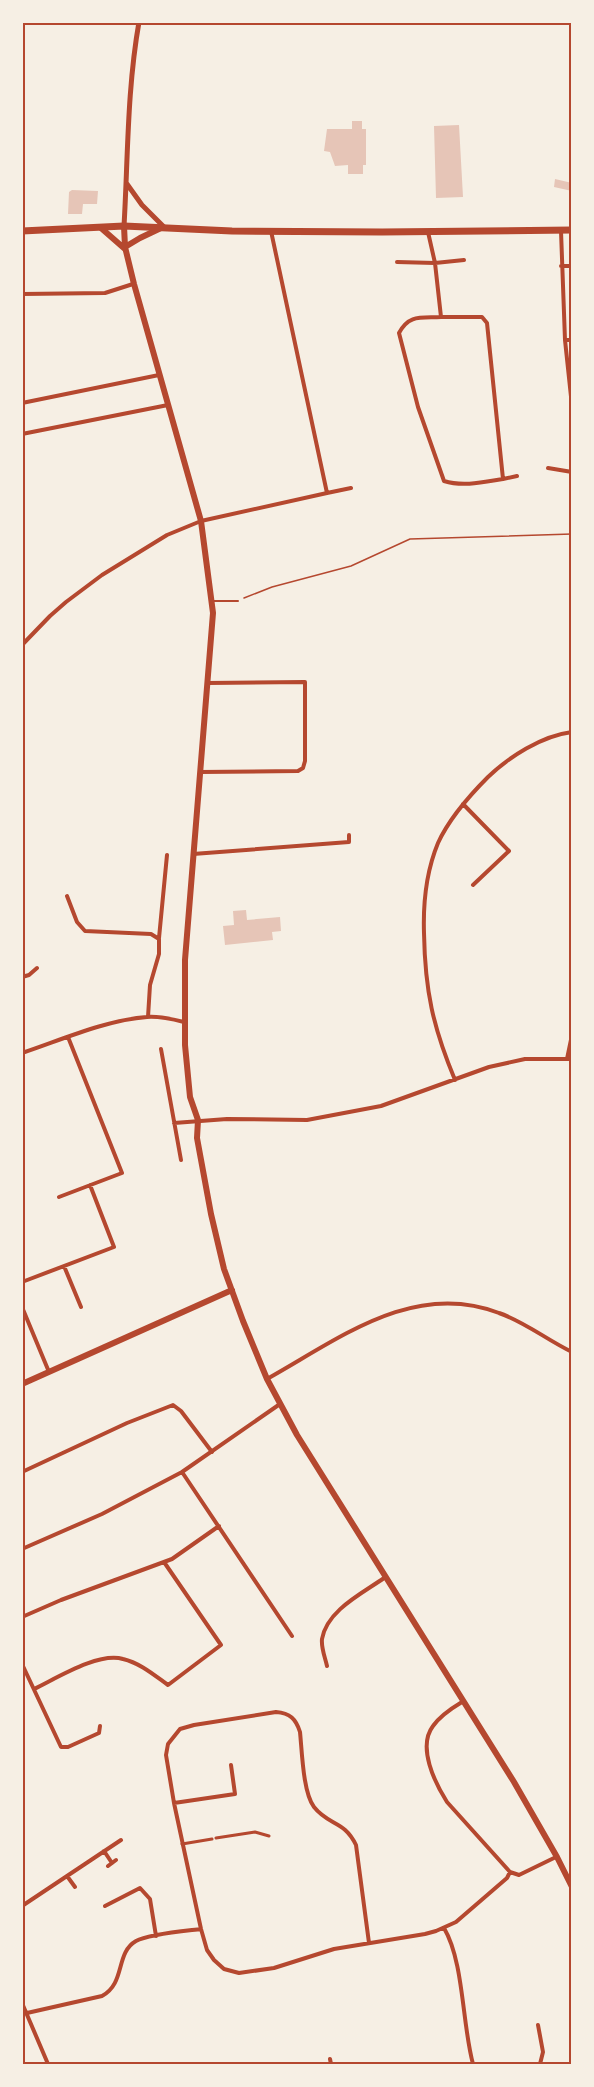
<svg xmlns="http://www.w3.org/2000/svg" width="594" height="2087" viewBox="0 0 594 2087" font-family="Lato,sans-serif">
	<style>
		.building { fill: #e6c5b7 }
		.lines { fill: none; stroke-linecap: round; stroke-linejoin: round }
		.path { stroke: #b5482f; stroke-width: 1.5 }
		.service { stroke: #b5482f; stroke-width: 2 }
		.pedestrian { stroke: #b5482f; stroke-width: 3 }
		.minor { stroke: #b5482f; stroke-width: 4 }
		.tertiary { stroke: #b5482f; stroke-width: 5 }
		.secondary { stroke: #b5482f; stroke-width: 6 }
		.trunk { stroke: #b5482f; stroke-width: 7 }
		.neatline { fill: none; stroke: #b5482f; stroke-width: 2 }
	</style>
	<rect width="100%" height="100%" fill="#f6efe4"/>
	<path class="building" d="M 352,121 L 362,121 L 362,129 L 366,129 L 366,165 L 363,165 L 363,174 L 348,174 L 348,165 L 335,166 L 330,152 L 324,151 L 327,129 L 352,129 Z
		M 459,125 L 463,197 L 436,198 L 434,126 Z
		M 555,179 L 572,183 L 572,191 L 554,187 Z
		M 72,190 L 98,191 L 97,204 L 83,204 L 82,214 L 68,214 L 69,192 Z
		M 246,910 L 247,920 L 280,917 L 281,931 L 272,932 L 273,940 L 225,945 L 223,926 L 234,925 L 233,911 Z"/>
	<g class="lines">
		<path class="path" d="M 244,598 L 272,587 L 351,566 L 410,539 L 572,534"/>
		<path class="service" d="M 214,601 L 238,601"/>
		<path class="pedestrian" d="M 216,1838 L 255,1832 L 269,1836
			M 182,1844 L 212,1839"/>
		<path class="minor" d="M 561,231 L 565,340 L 572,406
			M 428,232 L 435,263 L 441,317 C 421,318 409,314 399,333 L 418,407 L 444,481 C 463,487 484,482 503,479 L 487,323 L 482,317 L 441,317
			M 397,262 L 435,263 L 464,260
			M 561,266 L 572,266
			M 22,294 L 105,293 L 133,284
			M 565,340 L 572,340
			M 22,403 L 159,375
			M 22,434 L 168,405
			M 548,468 L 572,472
			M 503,479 L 517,476
			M 327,493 L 351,488
			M 22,645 L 50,616 L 66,602 L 102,575 L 167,535 L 201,521 L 327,493 L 271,231
			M 200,772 L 298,771 L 303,768 L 305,761 L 305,682 L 208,683
			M 463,804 L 509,851 L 473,885
			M 193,854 L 349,842 L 349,835
			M 67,896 L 77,922 L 85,931 L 151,934 L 159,939 L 159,954 L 150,985 L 148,1017
			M 159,938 L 167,855
			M 22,977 L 29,975 L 37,968
			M 161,1049 L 181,1160
			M 22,1053 C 61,1040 106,1020 147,1017 C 159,1016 172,1019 184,1022
			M 567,1059 L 572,1035
			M 455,1080 C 433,1027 425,991 424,933 C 423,902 426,872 438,843 C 449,819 469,796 488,777 C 509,757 541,736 572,732
			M 174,1123 L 227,1119 L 307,1120 L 381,1106 L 489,1067 L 525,1059 L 572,1059
			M 59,1197 L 122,1173 L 68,1037
			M 64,1266 L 81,1307
			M 22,1282 L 114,1247 L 90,1185
			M 22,1307 L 49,1372
			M 267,1379 C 339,1339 413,1280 499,1313 C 525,1322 547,1340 572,1352
			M 22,1472 L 127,1423 L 173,1405 L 181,1411 L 212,1452
			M 182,1472 L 292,1636
			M 22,1549 L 102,1514 L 182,1472 L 280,1404
			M 22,1617 L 61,1600 L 172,1559 L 219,1526
			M 22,1664 L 61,1747 L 68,1747 L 99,1733 L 100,1726
			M 327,1666 C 325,1657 321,1648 322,1639 C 327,1610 363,1593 384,1578
			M 34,1689 C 57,1678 98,1652 123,1659 C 140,1663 154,1675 168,1685 L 221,1645 L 164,1562
			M 462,1702 C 452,1708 440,1716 433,1726 C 417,1747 435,1783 447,1802 L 510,1872
			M 174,1803 L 235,1794 L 231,1765
			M 104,1851 L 112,1863
			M 108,1866 L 116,1860
			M 67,1876 L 75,1887
			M 22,1906 L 121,1840
			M 105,1906 L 140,1888 L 150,1899 L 156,1936
			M 444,1928 C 464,1962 462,2024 473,2064
			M 369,1943 L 356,1845 C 344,1820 329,1826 314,1807 C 303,1793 302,1751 300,1732 C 296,1719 290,1713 276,1712 L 194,1725 L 180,1729 L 168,1744 L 166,1755 L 174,1803 L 201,1929 L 207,1950 L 214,1960 L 224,1969 L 239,1973 L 274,1968 L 334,1949 L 425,1934 L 436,1931 L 456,1922 L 507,1878 L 510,1872 L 519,1875 L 556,1857
			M 22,2003 L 48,2064
			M 27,2013 L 102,1996 C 126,1983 115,1953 136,1941 C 149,1934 185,1931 201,1929
			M 538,2025 L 543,2052 L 540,2064
			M 330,2059 L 331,2064"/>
		<path class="tertiary" d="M 127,184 L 142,205 L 165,228
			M 124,226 C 128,158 127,90 139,22"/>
		<path class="secondary" d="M 124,226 L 125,247 L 134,284 L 201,521 L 213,613 L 185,960 L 185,1045 L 190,1097 L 198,1120 L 197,1138 L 211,1214 L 224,1269 L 243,1321 L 267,1379 L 297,1435 L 514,1782 L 557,1857 L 572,1887
			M 101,228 L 125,249
			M 125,247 L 140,238 L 161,228
			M 22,1384 L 232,1290"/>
		<path class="trunk" d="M 22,231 L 124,226 L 232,231 L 382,232 L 572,230"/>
	</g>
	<rect width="594" height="2087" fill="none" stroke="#f6efe4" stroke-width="48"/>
	<rect x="24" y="24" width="546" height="2039" class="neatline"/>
</svg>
